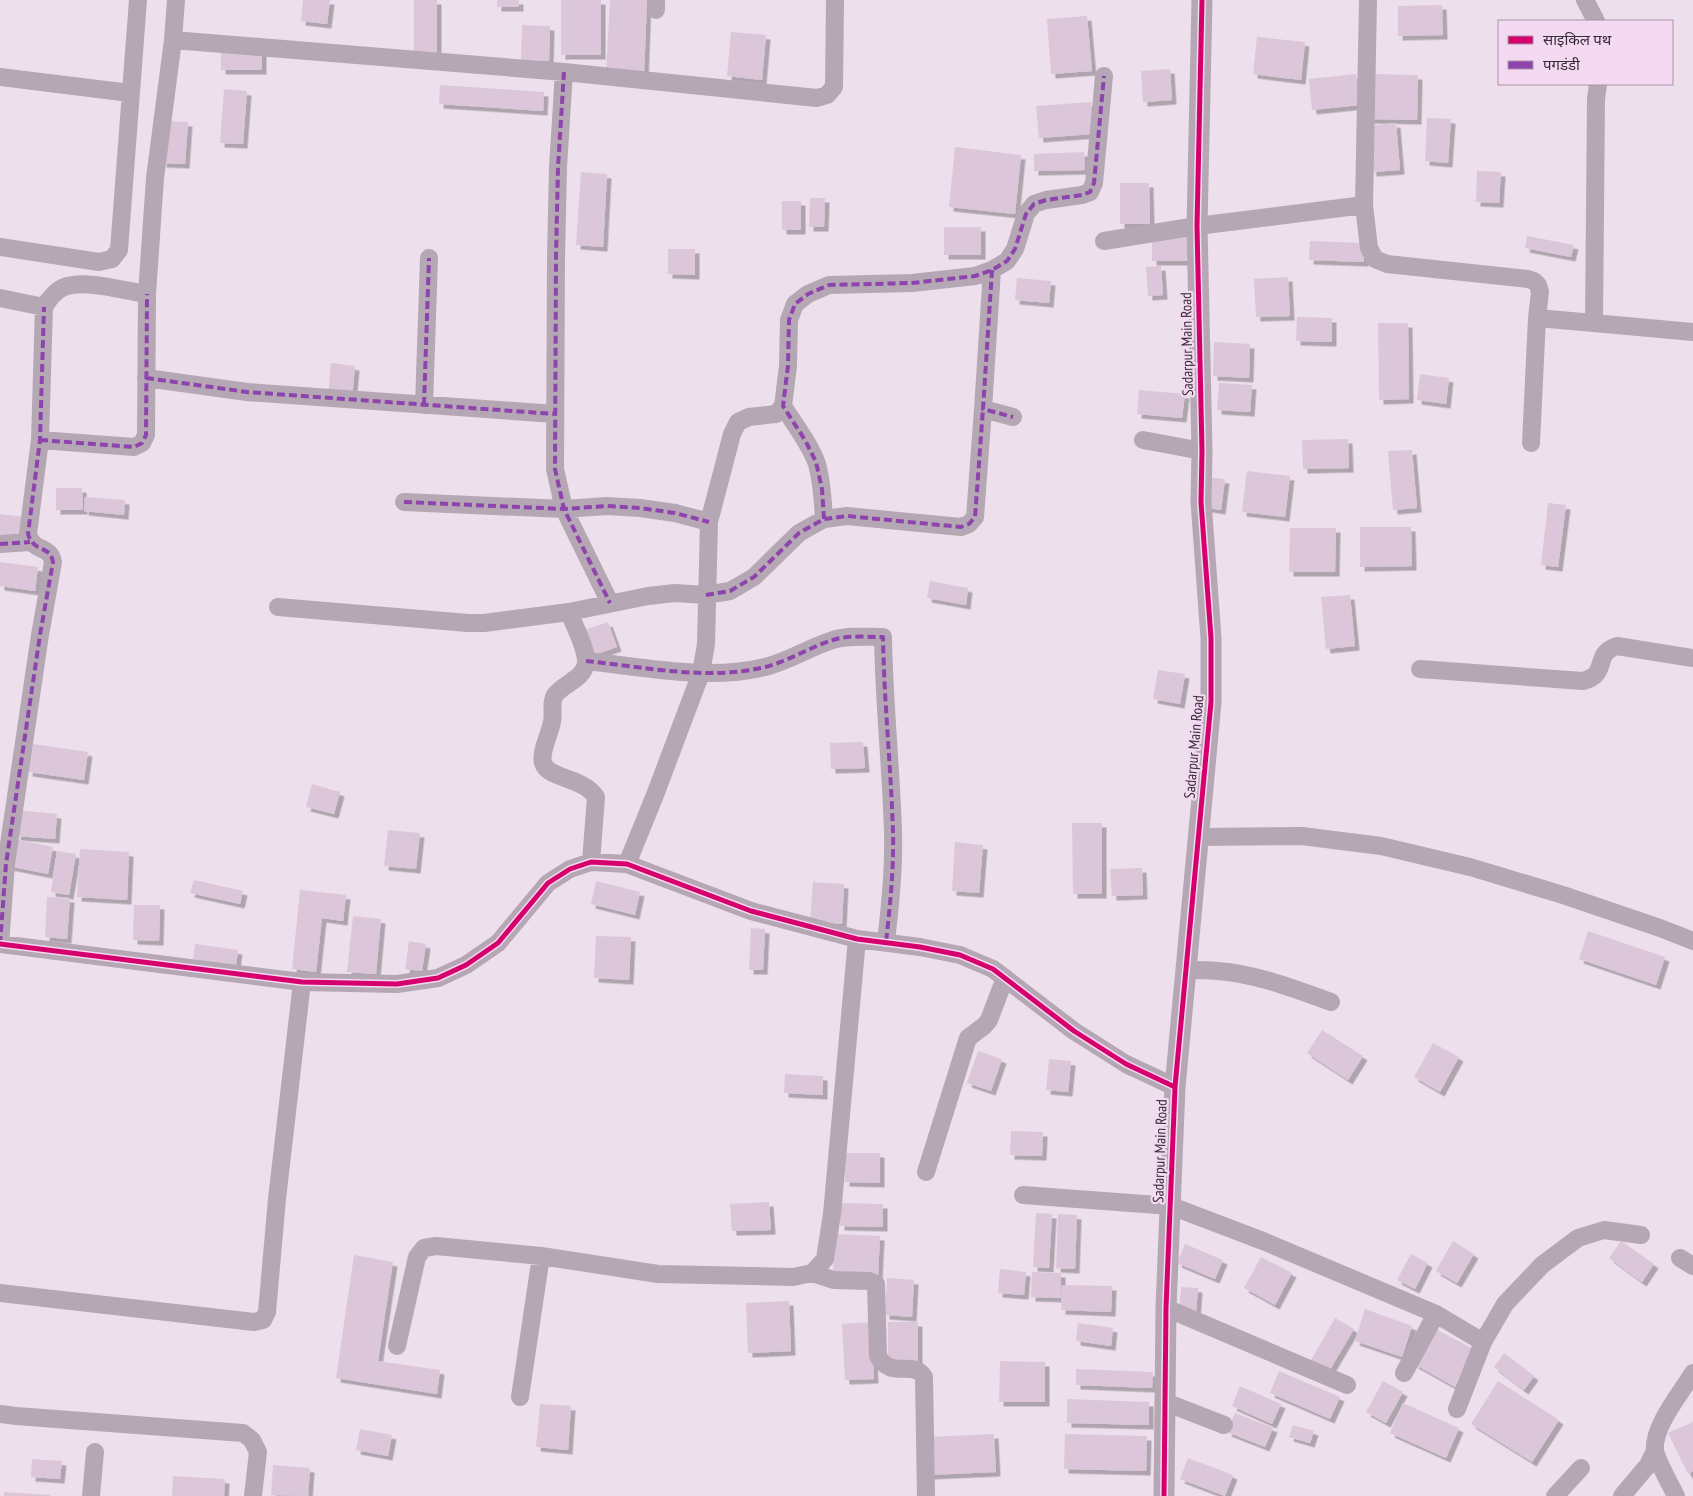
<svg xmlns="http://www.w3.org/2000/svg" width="1693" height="1496" viewBox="0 0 1693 1496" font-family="'PT Sans Narrow','Noto Sans Devanagari',sans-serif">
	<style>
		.building { fill: #dcc7da; filter: url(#shadow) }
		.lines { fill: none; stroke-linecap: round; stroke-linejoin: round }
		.minor { stroke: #b6a7b5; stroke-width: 18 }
		.tertiary { stroke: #b6a7b5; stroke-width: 21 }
		.quiet { stroke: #8e44ad; stroke-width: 4; stroke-dasharray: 8 4; stroke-linecap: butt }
		.cycleway-casing { stroke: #f3d9f1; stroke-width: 8 }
		.cycleway { stroke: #d6006c; stroke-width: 5 }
		.labels { text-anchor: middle; stroke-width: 4.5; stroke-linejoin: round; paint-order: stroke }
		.street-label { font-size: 15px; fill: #372d36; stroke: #f3d9f1 }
	</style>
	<defs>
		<filter id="shadow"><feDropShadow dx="4.5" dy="4.5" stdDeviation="0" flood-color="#0004"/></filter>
	</defs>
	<rect width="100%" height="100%" fill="#eddfec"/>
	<path class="building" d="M 303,0 L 330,0 L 327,24 L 301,21 Z
		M 414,0 L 437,0 L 437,54 L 414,54 Z
		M 497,0 L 519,0 L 519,7 L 497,7 Z
		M 561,0 L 601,0 L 601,55 L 561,55 Z
		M 610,0 L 647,0 L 644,76 L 606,74 Z
		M 1442,5 L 1443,35 L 1398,36 L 1398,6 Z
		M 1087,16 L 1092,71 L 1051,74 L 1047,19 Z
		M 522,25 L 550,26 L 549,61 L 521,60 Z
		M 731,32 L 766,35 L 762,80 L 727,76 Z
		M 1257,37 L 1305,42 L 1301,80 L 1253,74 Z
		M 221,50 L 262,50 L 262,70 L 221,70 Z
		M 1170,69 L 1172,100 L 1143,102 L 1141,71 Z
		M 1356,74 L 1360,105 L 1312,110 L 1309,79 Z
		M 1370,74 L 1418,75 L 1417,120 L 1369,119 Z
		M 440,85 L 544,92 L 543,111 L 439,104 Z
		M 224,89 L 247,91 L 243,144 L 220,143 Z
		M 1091,102 L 1093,134 L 1039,138 L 1036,106 Z
		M 1427,118 L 1451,119 L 1448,163 L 1425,161 Z
		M 165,121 L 188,122 L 185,164 L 162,163 Z
		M 1396,123 L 1400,170 L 1372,172 L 1368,126 Z
		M 955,147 L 1021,155 L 1015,214 L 949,207 Z
		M 1084,152 L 1085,170 L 1034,171 L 1034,154 Z
		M 1477,171 L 1501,172 L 1499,203 L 1476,202 Z
		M 581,172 L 607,174 L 603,247 L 576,245 Z
		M 1120,183 L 1149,183 L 1150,224 L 1120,224 Z
		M 810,198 L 825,198 L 824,227 L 809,227 Z
		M 782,201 L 801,201 L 801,230 L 782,230 Z
		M 944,227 L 981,227 L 981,255 L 944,255 Z
		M 1190,235 L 1190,261 L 1152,261 L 1152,236 Z
		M 1527,236 L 1574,245 L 1571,257 L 1525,248 Z
		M 1310,241 L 1364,243 L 1364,262 L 1309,260 Z
		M 668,249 L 695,249 L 695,275 L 668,274 Z
		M 1161,266 L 1163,295 L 1148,296 L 1146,267 Z
		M 1288,277 L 1290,316 L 1256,317 L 1254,279 Z
		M 1017,278 L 1051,281 L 1049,303 L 1015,300 Z
		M 1297,317 L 1332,318 L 1332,342 L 1296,341 Z
		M 1378,323 L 1408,323 L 1409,399 L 1379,400 Z
		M 1214,342 L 1250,344 L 1249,378 L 1213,376 Z
		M 331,363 L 355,366 L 352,399 L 328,397 Z
		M 1420,374 L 1449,378 L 1446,404 L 1417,400 Z
		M 1219,383 L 1252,385 L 1250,412 L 1217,410 Z
		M 1139,390 L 1185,394 L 1182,418 L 1137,414 Z
		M 1348,439 L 1349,468 L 1303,469 L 1302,440 Z
		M 1412,450 L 1417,508 L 1393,510 L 1388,451 Z
		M 1247,471 L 1290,476 L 1285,517 L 1242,512 Z
		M 1206,477 L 1225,479 L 1221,510 L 1202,507 Z
		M 56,488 L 82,488 L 83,510 L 56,510 Z
		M 85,497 L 125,500 L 124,515 L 84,511 Z
		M 1548,503 L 1566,505 L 1558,567 L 1541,565 Z
		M 0,514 L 24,517 L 22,541 L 0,539 Z
		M 1360,527 L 1411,527 L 1412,566 L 1360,567 Z
		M 1290,528 L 1336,528 L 1335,572 L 1289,572 Z
		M 0,562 L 38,567 L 35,591 L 0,586 Z
		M 930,581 L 968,588 L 966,605 L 927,598 Z
		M 1350,595 L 1355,646 L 1326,649 L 1321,597 Z
		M 608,622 L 617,647 L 591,656 L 582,631 Z
		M 1158,670 L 1185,674 L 1180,704 L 1153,699 Z
		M 863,742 L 865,768 L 831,769 L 830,743 Z
		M 33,744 L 88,752 L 84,780 L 28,772 Z
		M 312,784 L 340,792 L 334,814 L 306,807 Z
		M 18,810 L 57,814 L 55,839 L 16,836 Z
		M 1072,823 L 1102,823 L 1102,894 L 1073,894 Z
		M 388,830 L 420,833 L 416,869 L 384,866 Z
		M 13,839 L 53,847 L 48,874 L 8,866 Z
		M 955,842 L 983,845 L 979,893 L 952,891 Z
		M 80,849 L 129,852 L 127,900 L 77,897 Z
		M 57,851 L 76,854 L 69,895 L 51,892 Z
		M 1142,868 L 1143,895 L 1112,896 L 1110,869 Z
		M 194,880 L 243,891 L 240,904 L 190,893 Z
		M 596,881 L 640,892 L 635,915 L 591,904 Z
		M 813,882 L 844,884 L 842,924 L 810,922 Z
		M 300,890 L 346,895 L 343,921 L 322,918 L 316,972 L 292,969 Z
		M 47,897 L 70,898 L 67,939 L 45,937 Z
		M 134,905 L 160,905 L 159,941 L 133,940 Z
		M 353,916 L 381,919 L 376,974 L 347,972 Z
		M 751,928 L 765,929 L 763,970 L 749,970 Z
		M 1588,931 L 1665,957 L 1656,985 L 1579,959 Z
		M 596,936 L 631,937 L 629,980 L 594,978 Z
		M 409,941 L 426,944 L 422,971 L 405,969 Z
		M 195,944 L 238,950 L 236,965 L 193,959 Z
		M 1322,1030 L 1363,1056 L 1348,1080 L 1307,1053 Z
		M 1433,1043 L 1459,1057 L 1440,1092 L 1414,1077 Z
		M 978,1051 L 1002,1059 L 991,1091 L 967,1083 Z
		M 1049,1059 L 1071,1061 L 1068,1092 L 1046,1090 Z
		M 785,1074 L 823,1076 L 823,1095 L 784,1093 Z
		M 1011,1131 L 1043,1132 L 1042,1156 L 1010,1155 Z
		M 845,1153 L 880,1153 L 880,1183 L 845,1182 Z
		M 769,1202 L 771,1230 L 732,1231 L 730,1204 Z
		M 840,1203 L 883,1204 L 883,1227 L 840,1226 Z
		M 1036,1213 L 1052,1214 L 1049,1268 L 1033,1267 Z
		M 1058,1214 L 1077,1215 L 1075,1269 L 1056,1268 Z
		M 835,1234 L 880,1236 L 878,1276 L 833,1274 Z
		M 1453,1241 L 1474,1254 L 1457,1283 L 1436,1271 Z
		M 1621,1241 L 1654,1264 L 1642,1282 L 1609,1258 Z
		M 1185,1244 L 1223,1260 L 1215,1279 L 1177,1263 Z
		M 1411,1254 L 1428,1263 L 1415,1289 L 1397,1280 Z
		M 354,1255 L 393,1262 L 378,1361 L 440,1370 L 437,1394 L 336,1378 Z
		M 1261,1257 L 1292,1273 L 1275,1305 L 1244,1288 Z
		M 1000,1269 L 1026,1272 L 1024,1295 L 998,1293 Z
		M 1032,1272 L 1061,1273 L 1061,1298 L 1031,1297 Z
		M 887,1278 L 914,1280 L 912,1317 L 885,1315 Z
		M 1062,1285 L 1112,1286 L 1111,1312 L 1061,1310 Z
		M 1181,1287 L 1198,1288 L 1196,1314 L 1179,1312 Z
		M 789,1301 L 791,1351 L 748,1353 L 746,1303 Z
		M 1365,1309 L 1412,1326 L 1402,1357 L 1355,1341 Z
		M 1335,1318 L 1354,1329 L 1328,1373 L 1310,1362 Z
		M 871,1322 L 874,1379 L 845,1380 L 842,1324 Z
		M 888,1322 L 918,1322 L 918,1365 L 888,1364 Z
		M 1078,1323 L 1113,1328 L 1111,1346 L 1076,1341 Z
		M 1434,1328 L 1475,1350 L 1455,1387 L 1414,1364 Z
		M 1504,1353 L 1534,1376 L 1524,1390 L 1494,1367 Z
		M 1000,1361 L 1045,1362 L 1045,1402 L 999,1402 Z
		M 1076,1369 L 1153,1372 L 1152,1388 L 1076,1385 Z
		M 1279,1371 L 1340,1397 L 1330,1419 L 1270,1393 Z
		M 1383,1381 L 1403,1392 L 1386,1423 L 1366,1412 Z
		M 1498,1381 L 1559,1420 L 1532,1462 L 1471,1424 Z
		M 1240,1386 L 1281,1404 L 1272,1424 L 1232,1406 Z
		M 1067,1399 L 1149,1402 L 1149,1425 L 1067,1423 Z
		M 1403,1403 L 1459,1428 L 1446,1458 L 1390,1433 Z
		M 540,1404 L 571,1406 L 568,1450 L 536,1447 Z
		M 1235,1413 L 1273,1428 L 1265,1447 L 1227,1432 Z
		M 1693,1422 L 1693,1471 L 1688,1474 L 1668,1433 Z
		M 1293,1425 L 1314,1431 L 1310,1443 L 1289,1437 Z
		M 360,1429 L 392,1435 L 388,1456 L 356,1450 Z
		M 994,1434 L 996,1472 L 928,1475 L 927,1437 Z
		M 1065,1434 L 1147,1436 L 1146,1471 L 1064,1469 Z
		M 1188,1458 L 1233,1475 L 1225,1496 L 1180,1479 Z
		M 32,1459 L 62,1461 L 60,1479 L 31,1477 Z
		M 273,1465 L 310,1468 L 308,1496 L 271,1495 Z
		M 173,1476 L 225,1479 L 224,1496 L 172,1496 Z
		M 4,1492 L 50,1495 L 50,1496 L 4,1496 Z"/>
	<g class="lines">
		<path class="minor" d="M 1368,0 L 1364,205 L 1369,248 L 1375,259 L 1387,264 L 1528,279 L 1534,281 L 1538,285 L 1540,292 L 1537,318 L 1531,443
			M 1585,0 L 1596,21
			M 656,10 L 656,0
			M 173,40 L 564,72 L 817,98 L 827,95 L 834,87 L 835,0
			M 564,72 L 558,167 L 556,257 L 555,469 L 564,509 L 610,603
			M 0,77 L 130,93
			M 1598,84 L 1596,99 L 1594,323 L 1693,332
			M 1104,241 L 1197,226 L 1364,205
			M 0,247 L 99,262 L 112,259 L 119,250 L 138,0
			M 992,270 L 983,409 L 1013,417
			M 0,298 L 44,307 C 49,299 54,292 62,288 C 83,278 124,291 147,294 L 155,178 L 173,40 L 176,0
			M 1537,318 L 1594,323
			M 146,378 L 247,392 L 555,414
			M 424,405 L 429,258
			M 783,406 C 795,425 810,444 817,464 C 822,482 823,501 824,519
			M 40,440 L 134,447 L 142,443 L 146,435 L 147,294
			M 1143,440 L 1202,451
			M 404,502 L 564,509 L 607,506 L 640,508 L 675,513 L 709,522
			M 0,544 L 30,542
			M 278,607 L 468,623 L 484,623 L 569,612 L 648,596 L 675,593 L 706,595 L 730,591 L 754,577 L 799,533 L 824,519 L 847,516 L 961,527 L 969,524 L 975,517 L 983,409
			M 569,612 C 574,625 587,649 586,663 C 584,679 564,683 555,695 C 550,703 554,713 552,722 C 550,733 540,752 543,763 C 548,779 583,777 596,797 L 591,862
			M 586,661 C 644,667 709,681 765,667 C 789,661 810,647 833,640 C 848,635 867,637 883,637 C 884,702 891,767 893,832 C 894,869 890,906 886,942
			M 1420,669 L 1583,681 C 1610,674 1592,654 1617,646 L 1693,658
			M 1199,837 L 1302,836 L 1381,846 L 1470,867 L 1563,895 L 1660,928 L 1693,941
			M 627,864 L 655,795 L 701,673 L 706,644 L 709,522 L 732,434 L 738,422 L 749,417 L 776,414 L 783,406 L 788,366 L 789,320 L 795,304 L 808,294 L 829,285 L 912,283 L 975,276 L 992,270 L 1007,261 L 1015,249 L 1026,214 L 1034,204 L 1046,200 L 1082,195 L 1090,192 L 1094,183 L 1104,76
			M 0,944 L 302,982 L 397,984 L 438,978 L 466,965 L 498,943 L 548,883 L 570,869 L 591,862 L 627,864 L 751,911 L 857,939 L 920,947 L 960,955 L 993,969 L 1074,1031 L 1126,1064 L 1175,1087
			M 0,944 L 6,864 L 40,635 L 53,562 C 50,544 34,554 28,534 L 40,440 L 44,307
			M 1187,970 C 1197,970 1208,970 1218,971 C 1257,974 1295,989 1331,1002
			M 926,1172 L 968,1038 L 984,1026 L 989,1020 L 1005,978
			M 1023,1195 L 1171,1206 L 1263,1241 L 1436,1314 L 1483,1342 L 1457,1409
			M 1680,1258 L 1693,1266
			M 812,1273 L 834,1280 L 869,1281 L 876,1284 L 878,1356 C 891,1380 913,1359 924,1377 L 926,1496
			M 0,1293 L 254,1322 L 263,1320 L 267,1312 L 277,1199 L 302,982
			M 1166,1308 L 1347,1385
			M 1483,1342 L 1505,1304 L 1542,1265 L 1578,1238 L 1604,1230 L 1641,1235
			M 397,1346 L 417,1257 L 424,1248 L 436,1246 L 541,1256 L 658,1274 L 793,1277 L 812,1273 L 825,1259 L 832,1214 L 857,939
			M 1404,1373 L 1436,1314
			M 520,1397 L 541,1256
			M 1165,1402 L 1224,1425
			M 0,1414 L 16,1416 L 243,1433 L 252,1440 L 258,1452 L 253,1496
			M 91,1496 L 95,1452
			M 1555,1496 L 1581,1468
			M 1622,1496 L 1648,1465 L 1655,1451
			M 1676,1496 C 1671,1486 1656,1459 1655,1450 C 1653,1426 1681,1393 1693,1373"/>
		<path class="tertiary" d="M 1164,1496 L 1166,1308 L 1175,1087 L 1211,702 L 1211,638 L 1201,502 L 1202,451 L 1197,226 L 1202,0"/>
		<path class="quiet" d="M 564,72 L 558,167 L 556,257 L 555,469 L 564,509 L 610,603
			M 992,270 L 983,409 L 1013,417
			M 146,378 L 247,392 L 555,414
			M 424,405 L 429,258
			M 40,440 L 134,447 L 142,443 L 146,435 L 147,294
			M 404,502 L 564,509 L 607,506 L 640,508 L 675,513 L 709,522
			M 824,519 L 822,489 L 816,462 L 805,440 L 783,406 L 788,366 L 789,320 L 795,304 L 808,294 L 829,285 L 912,283 L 975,276 L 992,270 L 1007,261 L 1015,249 L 1026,214 L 1034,204 L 1046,200 L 1082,195 L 1090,192 L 1094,183 L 1104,76
			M 0,544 L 30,542
			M 706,595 L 730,591 L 754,577 L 799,533 L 824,519 L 847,516 L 961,527 L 969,524 L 975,517 L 983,409
			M 586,661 C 644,667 709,681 765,667 C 789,661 810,647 833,640 C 848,635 867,637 883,637 C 884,702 891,767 893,832 C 894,869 890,906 886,942
			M 0,944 L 6,864 L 40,635 L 53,562 C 50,544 34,554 28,534 L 40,440 L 44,307"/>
		<defs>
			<path id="cycleway" d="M 0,944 L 302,982 L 397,984 L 438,978 L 466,965 L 498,943 L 548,883 L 570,869 L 591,862 L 627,864 L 751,911 L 857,939 L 920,947 L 960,955 L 993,969 L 1074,1031 L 1126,1064 L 1175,1087
				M 1164,1496 L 1166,1308 L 1175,1087 L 1211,702 L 1211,638 L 1201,502 L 1202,451 L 1197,226 L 1202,0"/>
		</defs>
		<use href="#cycleway" class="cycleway-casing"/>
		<use href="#cycleway" class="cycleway"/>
	</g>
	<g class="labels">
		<g class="street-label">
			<text transform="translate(1187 344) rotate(-91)" y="5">Sadarpur Main Road</text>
			<text transform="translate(1194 747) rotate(-85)" y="5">Sadarpur Main Road</text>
			<text transform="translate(1160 1151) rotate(-88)" y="5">Sadarpur Main Road</text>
		</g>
	</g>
	<rect x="1498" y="20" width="175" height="65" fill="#f3d9f1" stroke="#a894a6"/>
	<rect x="1508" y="36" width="25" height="8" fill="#d6006c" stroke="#a894a6"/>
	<text x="1543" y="45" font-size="15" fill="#372d36">साइकिल पथ</text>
	<rect x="1508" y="61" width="25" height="8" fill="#8e44ad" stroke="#a894a6"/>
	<text x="1543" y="70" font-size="15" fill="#372d36">पगडंडी</text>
</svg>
